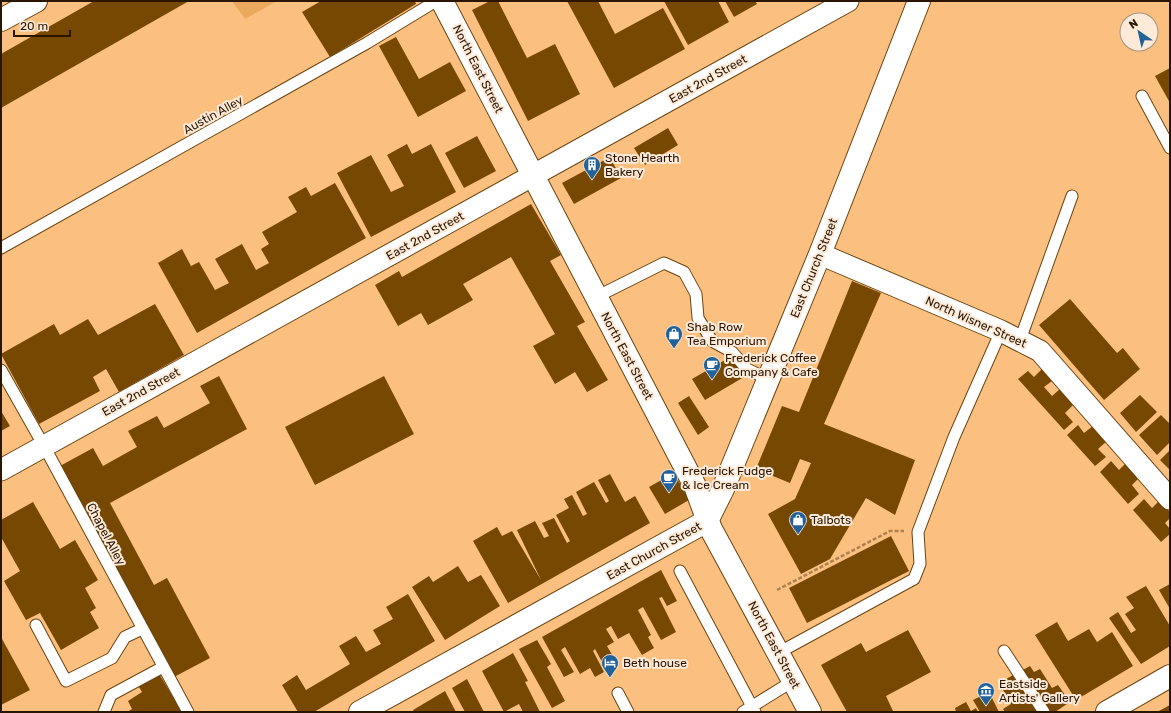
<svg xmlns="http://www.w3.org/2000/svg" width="1171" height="713" viewBox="0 0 1171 713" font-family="Rubik,sans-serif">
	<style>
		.green { fill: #eba95e }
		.building { fill: #764801 }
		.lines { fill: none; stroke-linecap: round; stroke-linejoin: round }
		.service-casing { stroke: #6c4410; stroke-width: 13 }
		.minor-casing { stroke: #6c4410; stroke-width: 23 }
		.tertiary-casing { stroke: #6c4410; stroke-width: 24 }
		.secondary-casing { stroke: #6c4410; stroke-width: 24 }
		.primary-casing { stroke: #6c4410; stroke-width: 24 }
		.path { stroke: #ae8151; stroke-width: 2.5; stroke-dasharray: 4 2; stroke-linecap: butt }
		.service { stroke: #fff; stroke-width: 11 }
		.minor { stroke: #fff; stroke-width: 21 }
		.tertiary { stroke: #fff; stroke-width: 22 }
		.secondary { stroke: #fff; stroke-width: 22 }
		.primary { stroke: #fff; stroke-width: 22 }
		.labels { text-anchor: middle; stroke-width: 4; stroke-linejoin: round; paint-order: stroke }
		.street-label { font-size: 12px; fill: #2a1500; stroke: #fdead8 }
		.poi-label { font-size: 12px; fill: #2a1500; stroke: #fdead8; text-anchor: start }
	</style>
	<rect width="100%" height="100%" fill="#fbc080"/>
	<path class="green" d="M 232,1 L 277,1 L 245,19 Z"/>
	<path class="building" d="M 94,1 L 189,1 L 1,108 L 1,54 Z
		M 321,1 L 415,1 L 416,4 L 330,57 L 302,12 Z
		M 490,1 L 498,1 L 527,58 L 555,44 L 580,94 L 528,121 L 472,10 Z
		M 567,1 L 598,1 L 615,34 L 663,8 L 685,49 L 614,88 Z
		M 664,1 L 718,1 L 729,22 L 688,45 Z
		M 725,1 L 755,1 L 757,4 L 734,17 Z
		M 396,37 L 419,79 L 450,62 L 466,91 L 418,117 L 379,46 Z
		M 1170,68 L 1170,103 L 1155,76 Z
		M 668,128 L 678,145 L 645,165 L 634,148 Z
		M 477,136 L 496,171 L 464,188 L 445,153 Z
		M 407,144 L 412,154 L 431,144 L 456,192 L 371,237 L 337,173 L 371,155 L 391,192 L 404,186 L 387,155 Z
		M 610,157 L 621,178 L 574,204 L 562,183 Z
		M 335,183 L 366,238 L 197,333 L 158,263 L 182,249 L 191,266 L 199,262 L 215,290 L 229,283 L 215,259 L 242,244 L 256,270 L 269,263 L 261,249 L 269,244 L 262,232 L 297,212 L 288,197 L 306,187 L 311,196 Z
		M 531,204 L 561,255 L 550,261 L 585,322 L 577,326 L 608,380 L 587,392 L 575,372 L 555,384 L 533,346 L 555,334 L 511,257 L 463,284 L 473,300 L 428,325 L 421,313 L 398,326 L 375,285 L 399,271 L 402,277 Z
		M 852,281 L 881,293 L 824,424 L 915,460 L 895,515 L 866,498 L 830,559 L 801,574 L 768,514 L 795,499 L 811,463 L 800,459 L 790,483 L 756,469 L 782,406 L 799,412 Z
		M 1070,299 L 1117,353 L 1123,348 L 1140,369 L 1104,400 L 1039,325 Z
		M 155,304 L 184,355 L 119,392 L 106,369 L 93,377 L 100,391 L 39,424 L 1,354 L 54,324 L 60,335 L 88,319 L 98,335 Z
		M 732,356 L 744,377 L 705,400 L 692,379 Z
		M 1042,369 L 1052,381 L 1044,387 L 1052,396 L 1060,389 L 1074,404 L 1065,413 L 1073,422 L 1064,430 L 1018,379 L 1028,371 L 1034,377 Z
		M 219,376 L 247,429 L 110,503 L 154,585 L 167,578 L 210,658 L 174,677 L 60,466 L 93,448 L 103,466 L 137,447 L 128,431 L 157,416 L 164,428 L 210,403 L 200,386 Z
		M 384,376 L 414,434 L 315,485 L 285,427 Z
		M 1140,395 L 1157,412 L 1136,432 L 1120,413 Z
		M 689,396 L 709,427 L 698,435 L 678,403 Z
		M 1,411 L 10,426 L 1,431 Z
		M 1161,415 L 1170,424 L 1170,442 L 1157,455 L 1139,435 Z
		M 1078,425 L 1084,433 L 1093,426 L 1107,441 L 1098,449 L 1106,457 L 1095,466 L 1067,435 Z
		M 1170,450 L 1170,470 L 1160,460 Z
		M 1111,461 L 1119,470 L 1127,462 L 1140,477 L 1132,485 L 1139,494 L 1128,504 L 1100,472 Z
		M 674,473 L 689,500 L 665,514 L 649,487 Z
		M 610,474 L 625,502 L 635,496 L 650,523 L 508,603 L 473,541 L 497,527 L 502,536 L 512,531 L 541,580 L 517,530 L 535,521 L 544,538 L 549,536 L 542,523 L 554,518 L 567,543 L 570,541 L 556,515 L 569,508 L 564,499 L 572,495 L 583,516 L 587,514 L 576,492 L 594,482 L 606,503 L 609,501 L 598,480 Z
		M 1144,499 L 1152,508 L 1159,501 L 1170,512 L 1170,518 L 1165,523 L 1170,529 L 1170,534 L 1161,542 L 1133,510 Z
		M 33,502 L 60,549 L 75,540 L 98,580 L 85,588 L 96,608 L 90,612 L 99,628 L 61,650 L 40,613 L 26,620 L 4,581 L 20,571 L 1,537 L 1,520 Z
		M 891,536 L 909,571 L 807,623 L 789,588 Z
		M 458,566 L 468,582 L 481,575 L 500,606 L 445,640 L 412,587 L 429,576 L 433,582 Z
		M 661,570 L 677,601 L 667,606 L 662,597 L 659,598 L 676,632 L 661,640 L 643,607 L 638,610 L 651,635 L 648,637 L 654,648 L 642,655 L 629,633 L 618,639 L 611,626 L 606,629 L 614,642 L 607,646 L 618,665 L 607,671 L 595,649 L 593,651 L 604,672 L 595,677 L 590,668 L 580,674 L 565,647 L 561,650 L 574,672 L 564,677 L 542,637 Z
		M 1170,584 L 1170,609 L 1159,590 Z
		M 1146,586 L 1170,626 L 1170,646 L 1141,664 L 1109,618 L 1118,612 L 1131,633 L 1136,630 L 1125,614 L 1134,608 L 1126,597 Z
		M 408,594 L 435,641 L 314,712 L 298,712 L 282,685 L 297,675 L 306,690 L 350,664 L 339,646 L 356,636 L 366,652 L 381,644 L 373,630 L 393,619 L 386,607 Z
		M 1057,622 L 1068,641 L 1089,629 L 1097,642 L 1112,632 L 1133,666 L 1076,700 L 1035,635 Z
		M 908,630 L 931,672 L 886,696 L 893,711 L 891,712 L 847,712 L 821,665 L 861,643 L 866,652 Z
		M 1,637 L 30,690 L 1,705 Z
		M 537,640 L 551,664 L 547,667 L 565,701 L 552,708 L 519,649 Z
		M 513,653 L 528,681 L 525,682 L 540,712 L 523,712 L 519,704 L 504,712 L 482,671 Z
		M 1030,666 L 1034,672 L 1040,669 L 1052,688 L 1058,685 L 1070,702 L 1055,712 L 1048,712 L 1021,671 Z
		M 158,672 L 182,712 L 127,712 L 132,709 L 128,701 L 142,692 L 137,684 Z
		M 1015,674 L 1037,712 L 1005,712 L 1003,709 L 1011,704 L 999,683 Z
		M 467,679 L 484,712 L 465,712 L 452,688 Z
		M 445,691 L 456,712 L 414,712 L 413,710 Z
		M 989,692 L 999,712 L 980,712 L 973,700 Z
		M 966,702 L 971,711 L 976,708 L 978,712 L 956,712 L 955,708 Z
		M 1170,705 L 1170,712 L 1157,712 Z"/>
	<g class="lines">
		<defs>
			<path id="service" d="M 1142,96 L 1170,148
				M 1,248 L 367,43 L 436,1
				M 596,297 L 664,263 L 684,272 L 696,294 L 698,318 L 712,341 L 732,352 L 747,369 L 768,379
				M 1020,340 L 1072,196
				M 1,370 L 44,446 L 188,712
				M 680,571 L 755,712
				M 36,625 L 66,681 L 112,658 L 125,637 L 142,629
				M 1004,651 L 1044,712
				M 778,653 L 914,579 L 920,564 L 918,532 L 954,437 L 1001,331
				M 618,693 L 628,712
				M 104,712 L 111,695 L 163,667
				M 743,712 L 793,681"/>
			<path id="minor" d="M 820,254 L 1001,331 L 1040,351 L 1170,499
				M 1,470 L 848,1"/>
			<path id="tertiary" d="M 1,20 L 36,1
				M 360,712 L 707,521"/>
			<path id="secondary" d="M 442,1 L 695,486 L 711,529 L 810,712
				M 707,521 L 723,489 L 820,254 L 919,1"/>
			<path id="primary" d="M 1107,712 L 1170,676"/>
		</defs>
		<use href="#service" class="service-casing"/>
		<use href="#minor" class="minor-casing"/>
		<use href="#tertiary" class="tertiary-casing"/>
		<use href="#secondary" class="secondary-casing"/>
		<use href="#primary" class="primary-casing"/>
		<path class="path" d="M 777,590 L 890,531 L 904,531"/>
		<use href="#service" class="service"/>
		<use href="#minor" class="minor"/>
		<use href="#tertiary" class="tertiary"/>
		<use href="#secondary" class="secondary"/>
		<use href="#primary" class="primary"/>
	</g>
	<defs>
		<symbol id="building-pin" viewBox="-11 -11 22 30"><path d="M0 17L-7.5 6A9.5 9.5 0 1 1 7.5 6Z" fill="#226298" stroke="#fdead8"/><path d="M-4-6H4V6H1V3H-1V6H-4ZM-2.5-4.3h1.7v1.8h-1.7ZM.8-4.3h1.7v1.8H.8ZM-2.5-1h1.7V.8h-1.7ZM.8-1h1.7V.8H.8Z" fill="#fff"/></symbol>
		<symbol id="shop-pin" viewBox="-11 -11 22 30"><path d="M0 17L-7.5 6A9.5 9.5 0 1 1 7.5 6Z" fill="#226298" stroke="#fdead8"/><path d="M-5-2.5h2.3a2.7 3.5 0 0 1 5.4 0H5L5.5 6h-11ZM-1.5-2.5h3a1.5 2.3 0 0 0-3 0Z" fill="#fff"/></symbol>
		<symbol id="cafe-pin" viewBox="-11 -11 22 30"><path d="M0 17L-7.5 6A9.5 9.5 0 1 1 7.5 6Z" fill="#226298" stroke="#fdead8"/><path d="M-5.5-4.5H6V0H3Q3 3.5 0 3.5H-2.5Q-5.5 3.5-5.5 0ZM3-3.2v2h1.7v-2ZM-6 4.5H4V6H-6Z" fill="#fff"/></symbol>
		<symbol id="hotel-pin" viewBox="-11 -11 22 30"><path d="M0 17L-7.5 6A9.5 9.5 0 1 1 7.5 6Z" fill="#226298" stroke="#fdead8"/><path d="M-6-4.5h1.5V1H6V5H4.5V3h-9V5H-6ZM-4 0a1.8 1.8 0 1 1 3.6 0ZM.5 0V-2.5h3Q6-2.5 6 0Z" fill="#fff"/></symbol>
		<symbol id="museum-pin" viewBox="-11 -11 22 30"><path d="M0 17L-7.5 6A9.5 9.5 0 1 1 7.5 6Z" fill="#226298" stroke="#fdead8"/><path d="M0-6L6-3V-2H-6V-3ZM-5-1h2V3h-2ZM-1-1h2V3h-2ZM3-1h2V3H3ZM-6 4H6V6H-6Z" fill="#fff"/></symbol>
	</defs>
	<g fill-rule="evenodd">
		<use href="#building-pin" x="582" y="155" width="20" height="27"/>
		<use href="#shop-pin" x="664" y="324" width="20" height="27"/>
		<use href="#cafe-pin" x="702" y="355" width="20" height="27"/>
		<use href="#cafe-pin" x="659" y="468" width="20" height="27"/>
		<use href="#shop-pin" x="788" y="510" width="20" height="27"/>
		<use href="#hotel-pin" x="600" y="653" width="20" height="27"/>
		<use href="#museum-pin" x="976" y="681" width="20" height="27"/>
	</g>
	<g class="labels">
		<g class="street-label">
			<text transform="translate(478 69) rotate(63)" y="4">North East Street</text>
			<text transform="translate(708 79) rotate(-29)" y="4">East 2nd Street</text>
			<text transform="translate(213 115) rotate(-29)" y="4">Austin Alley</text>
			<text transform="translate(425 236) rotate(-29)" y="4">East 2nd Street</text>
			<text transform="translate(814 268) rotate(-68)" y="4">East Church Street</text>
			<text transform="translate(976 322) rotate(24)" y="4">North Wisner Street</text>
			<text transform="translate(627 356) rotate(62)" y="4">North East Street</text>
			<text transform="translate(141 392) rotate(-29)" y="4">East 2nd Street</text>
			<text transform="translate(106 534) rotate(62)" y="4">Chapel Alley</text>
			<text transform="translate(654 551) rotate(-29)" y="4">East Church Street</text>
			<text transform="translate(774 645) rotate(62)" y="4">North East Street</text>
		</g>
		<g class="poi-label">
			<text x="605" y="162">Stone Hearth<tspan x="605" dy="14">Bakery</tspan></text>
			<text x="687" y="331">Shab Row<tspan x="687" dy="14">Tea Emporium</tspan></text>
			<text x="725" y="362">Frederick Coffee<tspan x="725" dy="14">Company &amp; Cafe</tspan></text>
			<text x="682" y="475">Frederick Fudge<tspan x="682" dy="14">&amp; Ice Cream</tspan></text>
			<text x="811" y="524">Talbots</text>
			<text x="623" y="667">Beth house</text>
			<text x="999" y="688">Eastside<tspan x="999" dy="14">Artists' Gallery</tspan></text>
		</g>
	</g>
	<rect width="1171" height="713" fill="none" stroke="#2a1500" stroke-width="4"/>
	<g transform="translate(1139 32) rotate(326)"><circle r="19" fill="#fdead8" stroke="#a99582"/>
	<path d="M0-3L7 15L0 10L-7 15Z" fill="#226298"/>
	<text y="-6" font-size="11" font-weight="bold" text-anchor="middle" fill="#2a1500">N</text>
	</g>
	<path d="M14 30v6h56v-6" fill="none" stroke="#2a1500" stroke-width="2"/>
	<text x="20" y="30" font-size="12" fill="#2a1500" stroke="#fdead8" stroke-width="3" paint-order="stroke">20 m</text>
</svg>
